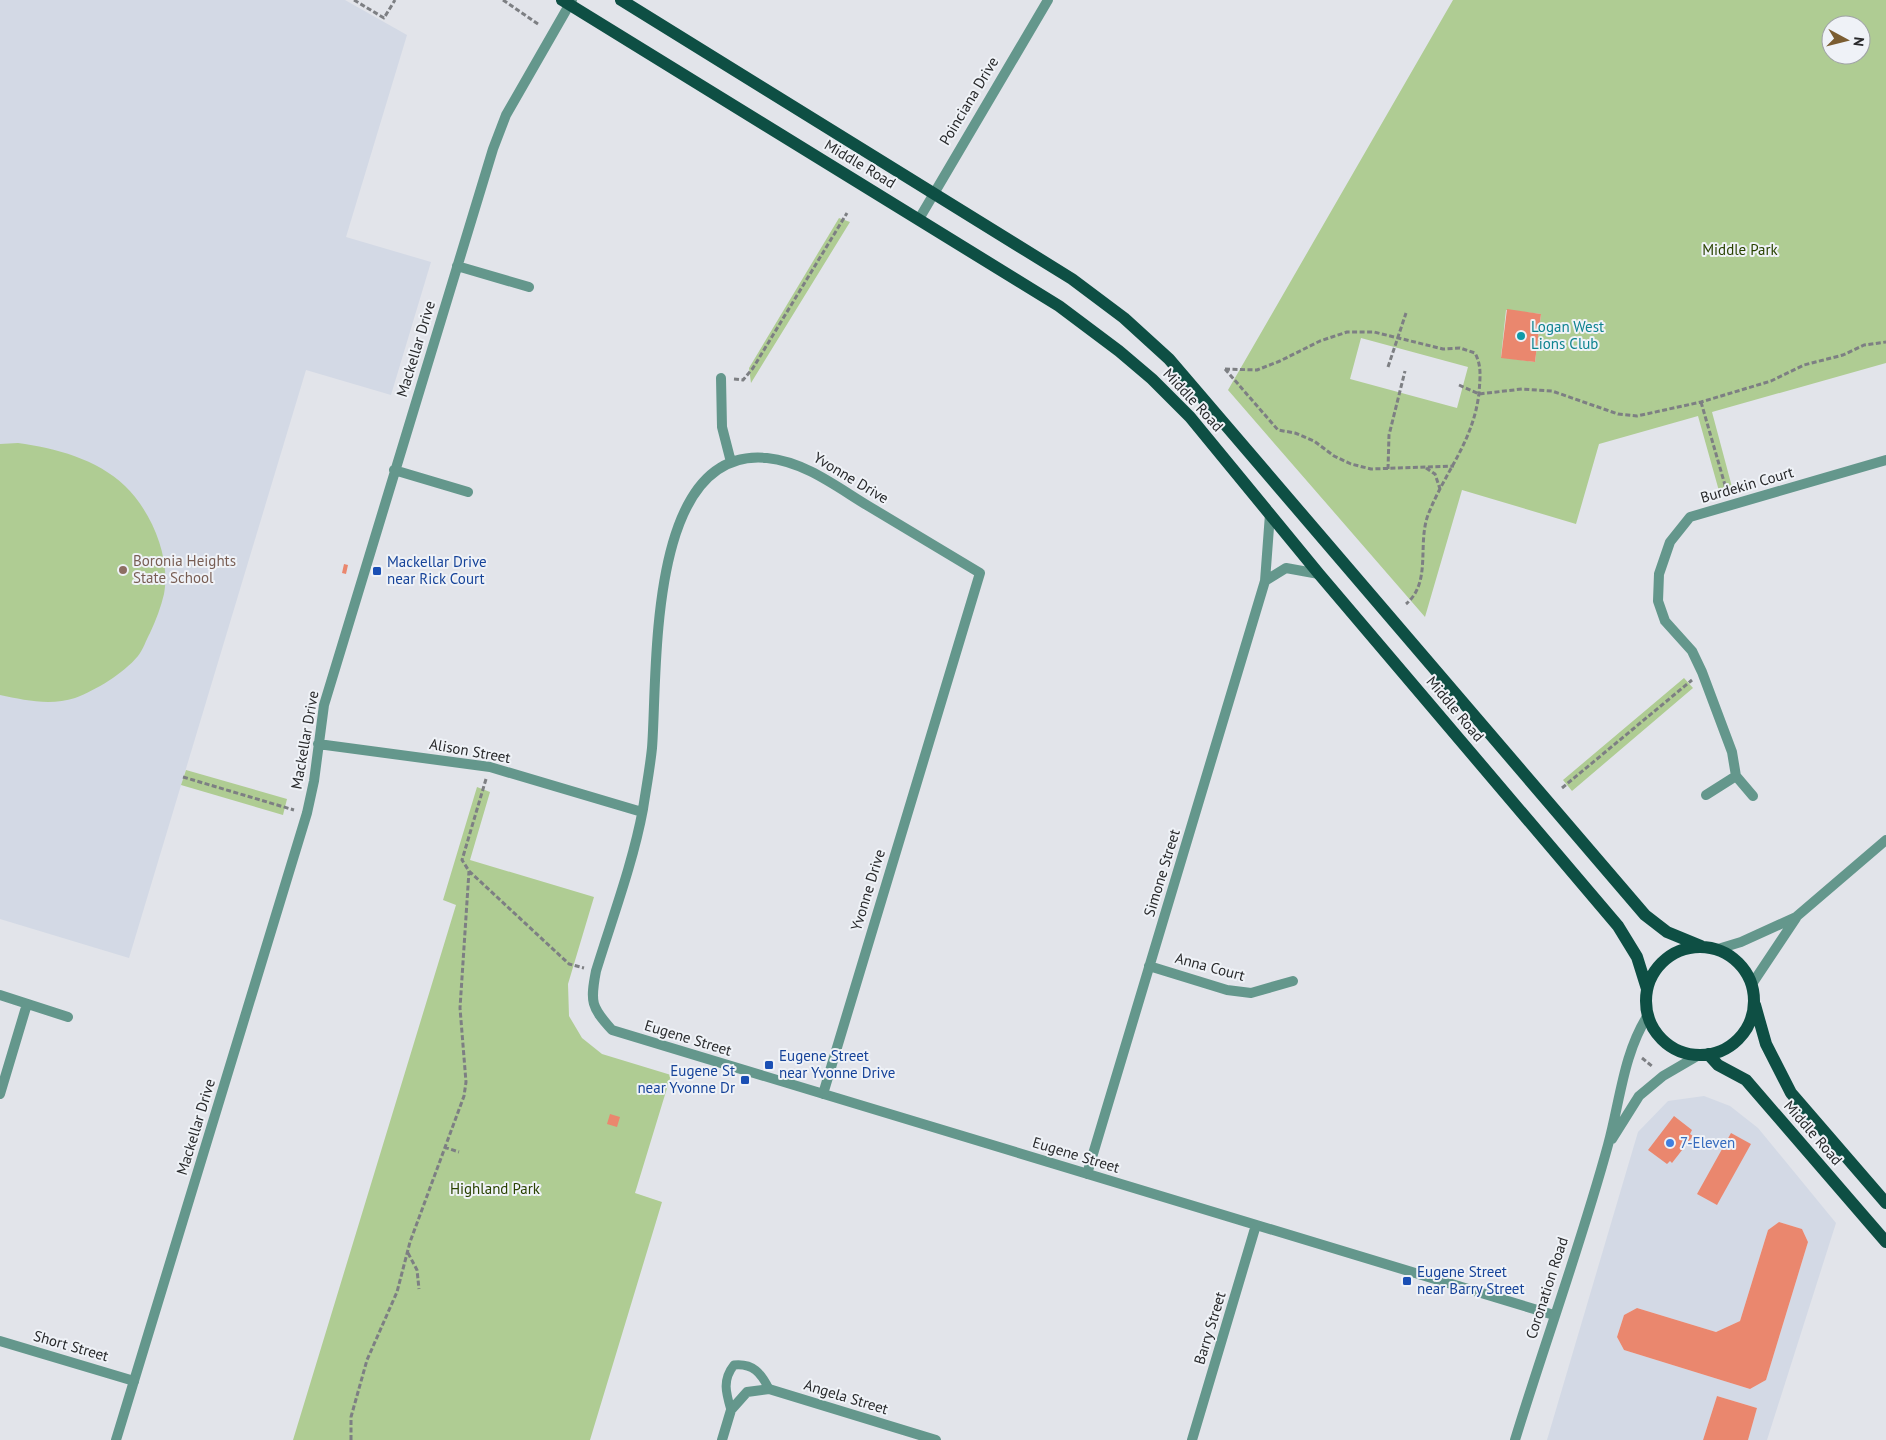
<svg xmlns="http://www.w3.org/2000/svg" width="1886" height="1440" viewBox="0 0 1886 1440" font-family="'PT Sans',sans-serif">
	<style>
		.built { fill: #d3d9e5; fill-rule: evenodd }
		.green { fill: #afcc93; fill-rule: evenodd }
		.building { fill: #ea876e }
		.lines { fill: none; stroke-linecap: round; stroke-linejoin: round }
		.path { stroke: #7d7f83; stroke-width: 3; stroke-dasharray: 5 2.5; stroke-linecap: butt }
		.service { stroke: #64978c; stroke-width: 9 }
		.minor { stroke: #64978c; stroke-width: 10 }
		.tertiary { stroke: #64978c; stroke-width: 10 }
		.primary { stroke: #0e4f44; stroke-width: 12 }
		.culture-dot { fill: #0f9aa8; stroke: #eff2f7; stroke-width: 2 }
		.education-dot { fill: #8d6e63; stroke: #eff2f7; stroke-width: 2 }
		.transit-dot { fill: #1a4fb4; stroke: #eff2f7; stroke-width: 2 }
		.shop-dot { fill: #3f7fe0; stroke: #eff2f7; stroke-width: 2 }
		.labels { text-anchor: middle; stroke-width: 4; stroke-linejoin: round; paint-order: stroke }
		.street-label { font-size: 15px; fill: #28292b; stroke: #eff2f7 }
		.park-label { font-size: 15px; fill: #294200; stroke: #eff2f7 }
		.culture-label { font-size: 15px; fill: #0d838f; stroke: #eff2f7; text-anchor: start }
		.education-label { font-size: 15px; fill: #785e54; stroke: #eff2f7; text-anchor: start }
		.transit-label { font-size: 15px; fill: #164399; stroke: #eff2f7; text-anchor: start }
		.shop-label { font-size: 15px; fill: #366cbe; stroke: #eff2f7; text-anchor: start }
	</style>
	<rect width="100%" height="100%" fill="#e2e4ea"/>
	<path class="built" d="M 0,0 L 345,0 L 407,35 L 346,237 L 431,262 L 391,395 L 306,370 L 129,958 L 0,919 Z
		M 1704,1096 L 1730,1106 L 1758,1128 L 1836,1223 L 1767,1440 L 1748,1440 L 1757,1408 L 1717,1396 L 1703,1440 L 1547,1440 L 1638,1132 L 1668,1101 ZM 1779,1222 L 1802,1229 L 1808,1242 L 1766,1380 L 1750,1389 L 1624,1350 L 1617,1337 L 1624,1315 L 1637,1308 L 1716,1332 L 1740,1321 L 1768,1230 Z"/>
	<path class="green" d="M 1453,0 L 1886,0 L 1886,363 L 1712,412 L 1732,487 L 1719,491 L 1698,416 L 1599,444 L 1576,524 L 1462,490 L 1425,617 L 1228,390 ZM 1831,25 L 1861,25 L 1861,55 L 1831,55 ZM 1506,310 L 1541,314 L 1535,362 L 1501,357 ZM 1361,338 L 1468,367 L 1457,408 L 1350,379 Z
		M 839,218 L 850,222 L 751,383 L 749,368 Z
		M 18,443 C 55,448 97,459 125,486 C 151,511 171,557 164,594 C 161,607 156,620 150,633 C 146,640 143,650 138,656 C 123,674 96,690 75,698 C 50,706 24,700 0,695 L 0,444 Z
		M 1684,678 L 1693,688 L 1572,791 L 1563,780 Z
		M 186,770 L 287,799 L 283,815 L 181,785 Z
		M 477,787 L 490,792 L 470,860 L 594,897 L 568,984 L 569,1016 L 582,1038 L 602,1054 L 671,1075 L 635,1193 L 662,1202 L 590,1440 L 293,1440 L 456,905 L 443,900 Z"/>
	<path class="building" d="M 1507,309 L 1541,314 L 1535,362 L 1501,358 Z
		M 344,564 L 348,565 L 346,574 L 342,573 Z
		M 610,1114 L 620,1117 L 617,1127 L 607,1124 Z
		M 1674,1116 L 1692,1130 L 1690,1134 L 1693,1136 L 1672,1163 L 1670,1161 L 1667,1164 L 1648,1150 Z
		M 1731,1133 L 1751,1144 L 1717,1205 L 1697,1194 Z
		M 1779,1222 L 1802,1229 L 1808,1242 L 1766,1380 L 1750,1389 L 1624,1350 L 1617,1337 L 1624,1315 L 1637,1308 L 1716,1332 L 1740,1321 L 1768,1230 Z
		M 1717,1396 L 1757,1408 L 1748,1440 L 1703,1440 Z"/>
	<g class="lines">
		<path class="path" d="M 354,0 L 384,18 L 395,0
			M 503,0 L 538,24
			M 1388,367 L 1406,313
			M 1225,369 L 1257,370 L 1280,361 L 1320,341 L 1347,332 L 1374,332 L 1443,349 L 1460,348 L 1475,353 C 1482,366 1480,378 1479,393 C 1473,443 1445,471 1428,515 C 1417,545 1432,582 1406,604
			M 1225,369 L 1278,430 L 1295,433 L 1314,441 L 1334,456 L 1351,464 L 1371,469 L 1454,466
			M 734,379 L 743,380 L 753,368 L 847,213
			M 1459,385 L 1479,394 L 1522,389 L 1552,391 L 1618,414 L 1637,416 L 1701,402 L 1771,381 L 1804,365 L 1843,355 L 1864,345 L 1886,342
			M 1701,402 L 1727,492
			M 1426,468 L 1435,474 L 1440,489
			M 1388,469 L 1389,435 L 1405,371
			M 183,777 L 294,810
			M 486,779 L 462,860 L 469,871 L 569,964 L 584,968
			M 1562,788 L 1692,680
			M 1642,1058 L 1653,1067
			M 444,1147 L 459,1152
			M 408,1253 L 417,1270 L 419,1289
			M 351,1440 L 351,1417 L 367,1360 L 397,1292 L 410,1242 L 464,1096 L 466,1082 L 460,1008 L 469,871"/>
		<path class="service" d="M 731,1410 C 726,1393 722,1380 734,1365 C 753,1363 761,1373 769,1389"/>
		<path class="minor" d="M 919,219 L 1048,0
			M 457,266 L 529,287
			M 721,378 L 722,427 L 731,462
			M 394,470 L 468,492
			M 1265,581 L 1286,568 L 1319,574
			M 318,744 L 490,767 L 642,812
			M 1706,795 L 1736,776
			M 1753,796 L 1736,776 L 1732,752 L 1702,672 L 1692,651 L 1665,621 L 1658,601 L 1659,574 L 1670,542 L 1690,517 L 1886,460
			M 1718,949 L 1741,942 L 1796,917 L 1886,840
			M 1149,966 L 1227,990 L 1251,993 L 1293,981
			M 1752,984 L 1796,918
			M 0,995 L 68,1017
			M 0,1094 L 27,1004
			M 823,1094 L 980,573 C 943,551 907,529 870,507 C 838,488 806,462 767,458 C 646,446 658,672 652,748 C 650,768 646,789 643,809 C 633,863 612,919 596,971 C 590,1002 591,1007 612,1030 L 1554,1315
			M 1087,1174 L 1265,581 L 1270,514
			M 116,1440 L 307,813 L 314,781 L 324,705 L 493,149 L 506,115 L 572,0
			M 722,1440 L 731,1410 L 747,1392 L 769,1389 L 936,1440
			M 1192,1440 L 1256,1225"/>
		<path class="tertiary" d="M 1612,1139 L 1639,1096 L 1663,1076 L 1699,1055
			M 0,1341 L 134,1381
			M 1515,1440 C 1545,1342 1581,1244 1608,1145 C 1620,1102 1623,1054 1648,1015"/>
		<path class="primary" d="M 562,0 L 1059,306 L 1119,351 L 1152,379 L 1190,417 L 1319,574 L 1618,926 L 1637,957 L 1647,989
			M 621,0 L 1072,279 L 1124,318 L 1169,359 L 1645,915 L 1667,932 L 1701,946
			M1646 1001a54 54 0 1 1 108 0a54 54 0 1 1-108 0Z
			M 1755,1005 L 1766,1044 L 1791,1093 L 1886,1203
			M 1708,1054 L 1718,1065 L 1746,1080 L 1886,1242"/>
	</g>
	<circle class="culture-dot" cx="1521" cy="336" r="5"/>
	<circle class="education-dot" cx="123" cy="570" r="5"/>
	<g class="transit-dot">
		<rect x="372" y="566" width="10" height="10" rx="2.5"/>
		<rect x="764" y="1060" width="10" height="10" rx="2.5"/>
		<rect x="740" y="1075" width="10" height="10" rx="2.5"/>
		<rect x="1402" y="1276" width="10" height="10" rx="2.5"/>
	</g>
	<circle class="shop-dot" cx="1670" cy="1143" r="5"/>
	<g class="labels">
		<g class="street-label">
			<text transform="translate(969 101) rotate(-59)" y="5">Poinciana Drive</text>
			<text transform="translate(860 164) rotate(31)" y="5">Middle Road</text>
			<text transform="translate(416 349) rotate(-73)" y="5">Mackellar Drive</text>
			<text transform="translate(1193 400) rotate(47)" y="5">Middle Road</text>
			<text transform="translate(851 478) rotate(31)" y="5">Yvonne Drive</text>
			<text transform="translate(1747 485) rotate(-16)" y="5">Burdekin Court</text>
			<text transform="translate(1455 709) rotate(50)" y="5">Middle Road</text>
			<text transform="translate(305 740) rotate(-80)" y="5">Mackellar Drive</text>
			<text transform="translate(470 751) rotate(10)" y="5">Alison Street</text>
			<text transform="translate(1162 873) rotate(-73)" y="5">Simone Street</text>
			<text transform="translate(868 890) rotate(-73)" y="5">Yvonne Drive</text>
			<text transform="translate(1210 967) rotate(15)" y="5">Anna Court</text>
			<text transform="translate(688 1038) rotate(17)" y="5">Eugene Street</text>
			<text transform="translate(196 1127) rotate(-73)" y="5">Mackellar Drive</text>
			<text transform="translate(1813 1133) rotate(49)" y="5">Middle Road</text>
			<text transform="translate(1076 1155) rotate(17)" y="5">Eugene Street</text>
			<text transform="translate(1547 1288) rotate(-72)" y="5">Coronation Road</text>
			<text transform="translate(1210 1328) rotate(-73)" y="5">Barry Street</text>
			<text transform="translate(71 1346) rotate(16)" y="5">Short Street</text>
			<text transform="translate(846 1397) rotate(17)" y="5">Angela Street</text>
		</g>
		<g class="park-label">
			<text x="1740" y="255">Middle Park</text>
			<text x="495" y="1194">Highland Park</text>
		</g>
		<g class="culture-label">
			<text x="1531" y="332">Logan West<tspan x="1531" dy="17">Lions Club</tspan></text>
		</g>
		<g class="education-label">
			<text x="133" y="566">Boronia Heights<tspan x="133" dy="17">State School</tspan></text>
		</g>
		<g class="transit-label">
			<text x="387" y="567">Mackellar Drive<tspan x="387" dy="17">near Rick Court</tspan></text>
			<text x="779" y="1061">Eugene Street<tspan x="779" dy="17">near Yvonne Drive</tspan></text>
			<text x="735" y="1076" text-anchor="end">Eugene St<tspan x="735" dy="17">near Yvonne Dr</tspan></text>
			<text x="1417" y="1277">Eugene Street<tspan x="1417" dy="17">near Barry Street</tspan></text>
		</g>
		<g class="shop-label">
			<text x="1680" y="1148">7-Eleven</text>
		</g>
	</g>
	<g transform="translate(1846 40) rotate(97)"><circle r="24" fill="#eff2f7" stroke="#9fa2a5"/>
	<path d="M0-4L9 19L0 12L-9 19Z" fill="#7b5d31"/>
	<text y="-8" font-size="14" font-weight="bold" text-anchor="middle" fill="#28292b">N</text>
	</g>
</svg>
